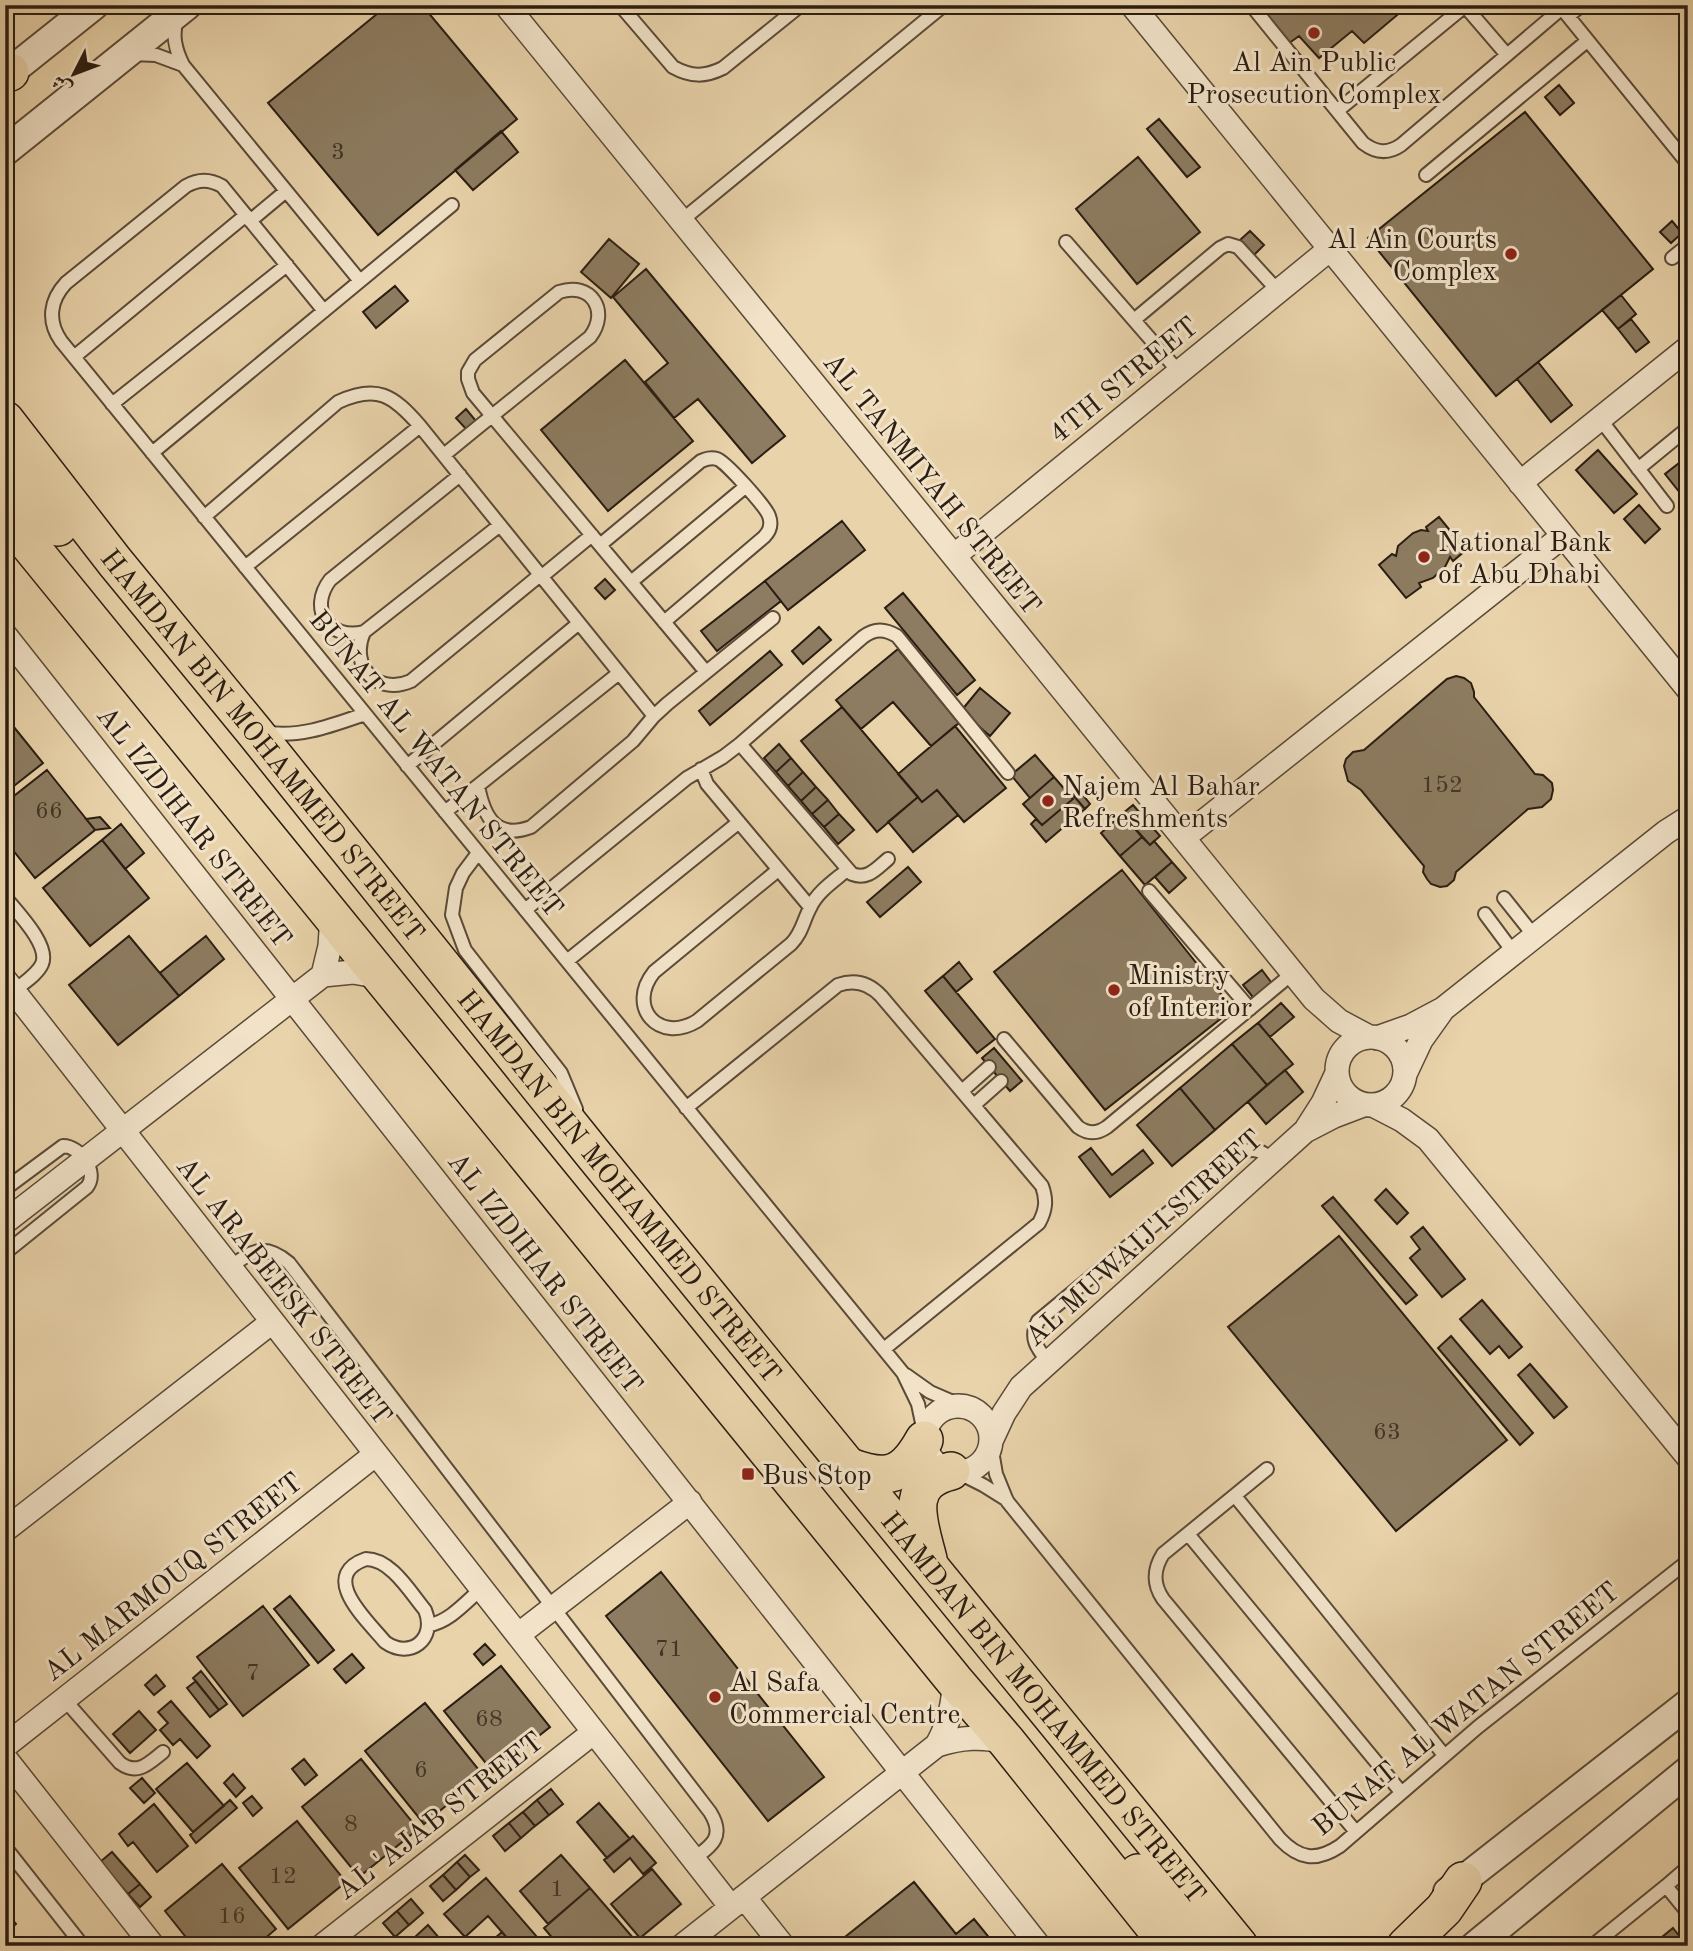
<svg xmlns="http://www.w3.org/2000/svg" width="1693" height="1951" viewBox="0 0 1693 1951" font-family="'Old Standard TT',Amiri,serif">
	<style>
		.building { fill: #8d7c61; stroke: #2a1d12; stroke-width: 2 }
		.lines { fill: none; stroke-linecap: round; stroke-linejoin: round }
		.service-casing { stroke: #5a4a38; stroke-width: 16 }
		.minor-casing { stroke: #5a4a38; stroke-width: 26 }
		.tertiary-casing { stroke: #5a4a38; stroke-width: 32 }
		.primary-casing { stroke: #2a1d12; stroke-width: 40 }
		.service { stroke: #f1e2c8; stroke-width: 12 }
		.minor { stroke: #f1e2c8; stroke-width: 23 }
		.tertiary { stroke: #f1e2c8; stroke-width: 28 }
		.primary { stroke: #e9d3aa; stroke-width: 37 }
		.poi-dot { fill: #8f2418; stroke: #f1e2c8; stroke-width: 2.5 }
		.labels { text-anchor: middle; stroke-width: 6; stroke-linejoin: round; paint-order: stroke }
		.number-label { font-size: 24px; fill: #433526 }
		.poi-label { font-size: 28px; fill: #2a1d12; stroke: #f1e2c8; text-anchor: start }
		.street-label { font-size: 28px; fill: #2a1d12; stroke: #f1e2c8 }
	</style>
	<rect width="100%" height="100%" fill="#e9d3aa"/>
	<filter id="stains"><feTurbulence type="fractalNoise" baseFrequency=".00286" numOctaves="4"/><feColorMatrix values="0 0 0 0 .2 0 0 0 0 .09 0 0 0 0 .02 0 0 0 .5 -.17"/></filter>
	<radialGradient id="worn" r=".72"><stop offset=".6" stop-color="#630" stop-opacity="0"/><stop offset="1" stop-color="#630" stop-opacity=".3"/></radialGradient>
	<path class="building" d="M 388,5 L 422,5 L 517,119 L 378,235 L 268,103 Z
		M 1256,5 L 1409,5 L 1364,43 L 1352,31 L 1319,58 L 1299,36 L 1288,44 Z
		M 1559,85 L 1574,103 L 1560,115 L 1545,97 Z
		M 1525,112 L 1653,269 L 1496,396 L 1368,238 Z
		M 1159,119 L 1200,167 L 1187,177 L 1147,129 Z
		M 501,131 L 518,152 L 473,190 L 455,170 Z
		M 1138,157 L 1200,232 L 1137,284 L 1076,209 Z
		M 1672,221 L 1682,233 L 1671,243 L 1660,232 Z
		M 1250,231 L 1264,245 L 1254,255 L 1240,240 Z
		M 609,239 L 639,264 L 611,298 L 581,272 Z
		M 646,269 L 785,436 L 752,463 L 698,399 L 674,418 L 645,382 L 668,363 L 613,297 Z
		M 395,286 L 408,301 L 376,328 L 363,312 Z
		M 1621,295 L 1636,314 L 1618,329 L 1602,310 Z
		M 1631,319 L 1649,342 L 1636,352 L 1618,329 Z
		M 625,360 L 693,441 L 608,511 L 541,430 Z
		M 1538,362 L 1572,405 L 1551,422 L 1517,379 Z
		M 466,409 L 476,421 L 466,429 L 456,418 Z
		M 1598,450 L 1637,494 L 1614,513 L 1576,470 Z
		M 1688,456 L 1688,503 L 1665,474 Z
		M 1639,505 L 1660,529 L 1645,543 L 1624,519 Z
		M 1439,517 L 1466,550 L 1453,561 L 1450,557 L 1445,567 L 1433,578 L 1419,583 L 1421,587 L 1406,598 L 1379,565 L 1392,554 L 1396,556 L 1398,546 L 1413,533 L 1421,530 L 1428,531 L 1426,527 Z
		M 842,521 L 865,550 L 788,610 L 765,581 Z
		M 605,579 L 615,590 L 605,599 L 595,588 Z
		M 765,581 L 781,601 L 717,651 L 701,631 Z
		M 903,593 L 975,680 L 957,695 L 885,608 Z
		M 819,627 L 831,640 L 803,664 L 792,651 Z
		M 898,649 L 959,723 L 931,746 L 893,702 L 861,729 L 836,700 Z
		M 770,651 L 782,665 L 710,725 L 699,711 Z
		M 1456,676 L 1464,678 L 1471,683 L 1474,692 L 1474,697 L 1535,774 L 1543,775 L 1552,783 L 1553,790 L 1551,799 L 1542,807 L 1528,809 L 1456,872 L 1454,880 L 1447,886 L 1440,887 L 1431,884 L 1427,879 L 1423,872 L 1424,866 L 1361,790 L 1348,781 L 1344,766 L 1346,759 L 1353,752 L 1364,750 L 1447,679 Z
		M 980,688 L 1010,713 L 990,736 L 961,711 Z
		M 842,707 L 918,797 L 877,832 L 801,741 Z
		M 5,716 L 43,763 L 5,793 Z
		M 955,726 L 1006,788 L 964,822 L 937,790 L 922,802 L 898,774 Z
		M 779,744 L 791,758 L 776,772 L 764,758 Z
		M 1035,755 L 1054,777 L 1030,798 L 1011,775 Z
		M 791,758 L 803,772 L 788,786 L 776,772 Z
		M 47,770 L 95,830 L 35,878 L 5,840 L 5,803 Z
		M 803,772 L 816,787 L 801,801 L 788,786 Z
		M 1054,777 L 1073,799 L 1042,825 L 1023,804 Z
		M 816,787 L 828,800 L 812,814 L 801,801 Z
		M 937,790 L 958,815 L 913,852 L 888,822 L 918,797 L 922,802 Z
		M 1079,790 L 1090,804 L 1085,809 L 1073,795 Z
		M 1073,795 L 1085,809 L 1046,842 L 1031,824 L 1036,819 L 1042,825 L 1073,799 L 1071,797 Z
		M 828,800 L 839,814 L 824,827 L 812,814 Z
		M 1133,805 L 1160,836 L 1150,845 L 1122,814 Z
		M 839,814 L 854,830 L 838,844 L 824,827 Z
		M 1122,814 L 1142,837 L 1120,856 L 1101,833 Z
		M 100,817 L 110,828 L 95,830 L 86,819 Z
		M 121,824 L 144,853 L 125,869 L 102,840 Z
		M 1142,837 L 1150,845 L 1154,841 L 1172,862 L 1145,885 L 1120,856 Z
		M 102,840 L 149,898 L 90,946 L 43,888 Z
		M 1172,862 L 1186,878 L 1169,893 L 1155,877 Z
		M 908,867 L 921,882 L 880,917 L 867,902 Z
		M 1122,870 L 1233,1009 L 1105,1110 L 994,972 Z
		M 129,936 L 179,996 L 118,1045 L 69,985 Z
		M 206,936 L 224,959 L 179,996 L 160,973 Z
		M 959,962 L 972,979 L 956,992 L 943,976 Z
		M 1262,970 L 1274,986 L 1256,1001 L 1243,985 Z
		M 943,976 L 995,1039 L 977,1053 L 925,991 Z
		M 1281,1003 L 1294,1017 L 1270,1037 L 1258,1023 Z
		M 1258,1023 L 1293,1064 L 1267,1085 L 1232,1044 Z
		M 1232,1044 L 1267,1085 L 1215,1130 L 1180,1088 Z
		M 994,1048 L 1022,1081 L 1010,1091 L 982,1058 Z
		M 1285,1070 L 1303,1092 L 1266,1124 L 1248,1102 Z
		M 1180,1088 L 1215,1130 L 1172,1166 L 1137,1125 Z
		M 1091,1148 L 1112,1175 L 1143,1150 L 1153,1163 L 1110,1197 L 1079,1157 Z
		M 1386,1189 L 1408,1213 L 1397,1224 L 1375,1200 Z
		M 1333,1197 L 1417,1295 L 1406,1304 L 1322,1206 Z
		M 1423,1227 L 1465,1279 L 1442,1297 L 1410,1258 L 1420,1249 L 1411,1237 Z
		M 1339,1236 L 1507,1440 L 1396,1531 L 1228,1327 Z
		M 1482,1300 L 1522,1347 L 1509,1358 L 1499,1346 L 1490,1354 L 1460,1319 Z
		M 1451,1336 L 1533,1433 L 1520,1445 L 1438,1348 Z
		M 1530,1364 L 1567,1407 L 1554,1418 L 1518,1375 Z
		M 661,1572 L 824,1777 L 768,1821 L 606,1616 Z
		M 290,1596 L 334,1650 L 318,1663 L 274,1609 Z
		M 263,1606 L 309,1665 L 243,1716 L 197,1657 Z
		M 485,1644 L 495,1655 L 483,1665 L 474,1654 Z
		M 352,1654 L 364,1668 L 346,1683 L 334,1669 Z
		M 501,1666 L 550,1727 L 493,1772 L 444,1711 Z
		M 201,1671 L 227,1704 L 219,1710 L 193,1678 Z
		M 156,1675 L 165,1686 L 154,1695 L 145,1685 Z
		M 196,1681 L 219,1710 L 210,1717 L 187,1688 Z
		M 171,1701 L 210,1746 L 197,1758 L 180,1739 L 173,1745 L 160,1730 L 168,1723 L 158,1712 Z
		M 425,1703 L 483,1775 L 424,1824 L 365,1751 Z
		M 139,1711 L 156,1730 L 130,1753 L 113,1734 Z
		M 304,1759 L 317,1775 L 305,1785 L 292,1769 Z
		M 361,1759 L 418,1829 L 359,1877 L 302,1807 Z
		M 187,1763 L 224,1806 L 193,1832 L 156,1789 Z
		M 233,1774 L 245,1788 L 236,1797 L 224,1783 Z
		M 142,1778 L 155,1793 L 144,1803 L 130,1788 Z
		M 551,1789 L 563,1804 L 549,1815 L 537,1800 Z
		M 252,1796 L 262,1808 L 253,1816 L 243,1803 Z
		M 230,1800 L 237,1808 L 196,1843 L 190,1835 Z
		M 537,1800 L 549,1815 L 535,1826 L 523,1812 Z
		M 599,1803 L 630,1839 L 607,1858 L 577,1822 Z
		M 154,1804 L 188,1846 L 157,1872 L 133,1842 L 128,1846 L 119,1834 Z
		M 523,1812 L 535,1826 L 521,1838 L 509,1823 Z
		M 297,1821 L 346,1882 L 288,1929 L 239,1868 Z
		M 509,1823 L 521,1838 L 505,1851 L 493,1836 Z
		M 633,1836 L 656,1863 L 643,1874 L 630,1858 L 614,1872 L 604,1860 Z
		M 112,1852 L 140,1884 L 128,1894 L 100,1862 Z
		M 465,1855 L 479,1870 L 470,1877 L 457,1862 Z
		M 561,1855 L 590,1888 L 548,1924 L 520,1891 Z
		M 457,1862 L 470,1877 L 456,1890 L 443,1875 Z
		M 222,1864 L 276,1929 L 256,1946 L 193,1946 L 165,1911 Z
		M 652,1869 L 681,1904 L 640,1938 L 611,1904 Z
		M 443,1875 L 456,1890 L 443,1901 L 430,1886 Z
		M 486,1878 L 544,1945 L 514,1946 L 488,1916 L 465,1937 L 444,1914 Z
		M 914,1882 L 956,1934 L 974,1919 L 996,1946 L 844,1946 L 840,1941 Z
		M 140,1884 L 151,1897 L 140,1907 L 128,1894 Z
		M 590,1888 L 634,1939 L 626,1946 L 559,1946 L 544,1928 Z
		M 411,1899 L 423,1913 L 409,1925 L 397,1911 Z
		M 5,1911 L 16,1924 L 8,1931 L 20,1946 L 5,1946 Z
		M 397,1911 L 409,1925 L 395,1937 L 383,1923 Z
		M 428,1925 L 446,1946 L 425,1946 L 416,1936 Z
		M 1673,1928 L 1687,1946 L 1651,1946 Z
		M 502,1932 L 514,1946 L 486,1946 Z"/>
	<g class="lines">
		<defs>
			<path id="service" d="M 620,5 L 673,67 C 691,77 705,77 723,68 L 801,5
				M 1251,5 L 1363,143 C 1376,153 1388,154 1401,145 L 1561,9
				M 1464,5 L 1507,55
				M 1559,5 L 1688,164
				M 1568,16 L 1582,5
				M 177,19 C 172,35 175,49 183,65 L 360,281
				M 132,54 L 156,55 L 183,65
				M 1337,111 L 1465,6
				M 1426,175 L 1587,41
				M 250,221 L 286,191
				M 681,221 L 944,5
				M 1066,242 L 1179,372
				M 1672,258 L 1688,245
				M 324,311 L 222,186 C 209,179 199,179 186,186 L 66,283 C 50,300 47,321 61,341 L 903,1373 L 918,1404 L 925,1437
				M 1134,320 L 1220,248 L 1228,244 L 1238,247 L 1278,291
				M 74,357 L 246,215
				M 112,404 L 287,265
				M 1600,419 L 1667,506
				M 152,453 L 452,205
				M 444,455 C 493,415 541,376 590,337 C 610,311 591,281 559,292 L 475,360 L 468,372 L 468,379 L 473,393 L 706,672
				M 1638,469 L 1688,428
				M 460,475 L 330,580 C 308,609 329,641 364,632 L 500,525
				M 204,517 L 338,402 C 377,384 393,395 420,426 L 654,716
				M 600,545 L 701,461 C 706,459 711,457 717,459 C 725,461 766,507 769,516 C 772,524 770,531 764,537 L 664,622
				M 245,567 L 420,426
				M 541,577 L 592,535
				M 631,582 L 745,487
				M 364,632 C 349,666 377,696 411,681 L 540,575
				M 264,732 C 298,739 333,725 365,714
				M 740,744 L 852,874 C 868,880 876,869 888,859
				M 407,766 L 579,623
				M 701,769 L 707,784 L 810,907
				M 478,786 C 484,817 496,840 531,827 L 633,741 L 654,716 L 667,704 L 773,618
				M 445,812 L 619,673
				M 478,853 L 463,873 L 456,888 L 452,915 L 465,950 L 561,1073 L 576,1109
				M 778,870 L 654,972 C 626,1007 659,1044 697,1021 L 791,944 C 802,933 803,921 810,908 C 817,892 834,881 847,870
				M 1149,891 L 1250,1009
				M 5,897 C 17,912 50,945 42,964 C 37,975 23,983 14,991
				M 1504,898 L 1535,937
				M 525,910 L 687,778 L 723,757 L 740,744 L 863,637 C 875,628 885,629 897,636 L 1008,773
				M 1485,914 L 1514,953
				M 567,961 L 739,822
				M 1004,1039 L 1078,1127 C 1088,1134 1097,1134 1107,1127 L 1293,973
				M 962,1091 L 989,1067
				M 974,1105 L 1001,1081
				M 686,1108 L 838,985 C 855,979 869,983 881,996 L 1042,1186 C 1047,1200 1046,1210 1039,1223 L 884,1349
				M 5,1189 L 63,1146 C 80,1146 99,1172 87,1187 L 5,1253
				M 230,1267 C 253,1250 265,1243 289,1263 L 710,1812 C 725,1836 713,1845 693,1859
				M 1048,1362 C 1037,1348 1029,1338 1038,1321 L 1239,1154 C 1253,1146 1262,1151 1273,1160
				M 906,1375 L 930,1392 L 960,1405
				M 991,1445 L 996,1474 L 1007,1501 L 1280,1839 C 1299,1859 1316,1862 1340,1846 L 1478,1727 L 1688,1561
				M 1267,1469 L 1163,1554 C 1153,1570 1153,1584 1163,1599 L 1356,1832
				M 957,1472 L 983,1485 L 1007,1500
				M 1235,1496 L 1444,1755
				M 1188,1534 L 1401,1792
				M 366,1559 C 391,1559 410,1592 425,1610 C 437,1639 410,1660 385,1642 C 368,1621 317,1576 366,1559 Z
				M 429,1625 C 449,1622 466,1602 481,1589
				M 64,1699 L 120,1763 C 138,1776 149,1763 163,1752
				M 5,1847 L 83,1946
				M 1666,1886 L 1688,1867
				M 1592,1946 L 1666,1886 L 1688,1913"/>
			<path id="minor" d="M 506,5 L 1314,999 L 1339,1021 L 1369,1037
				M 1132,5 L 1688,689
				M 1520,483 L 1688,348
				M 954,556 L 1330,249
				M 5,635 L 1039,1946
				M 1183,838 L 1563,536
				M 323,975 L 330,946 L 332,916
				M 5,980 L 731,1907
				M1337 1071a34 34 0 1 1 68 0a34 34 0 1 1-68 0Z
				M 1377,1038 L 1411,1026 L 1443,1009 L 1666,832 L 1688,818
				M 1405,1074 L 1421,1040 L 1441,1012
				M 1373,1105 L 1402,1120 L 1428,1139 L 1688,1457
				M 1307,1128 L 1323,1103 L 1337,1073
				M 5,1222 L 323,975 L 353,972 L 382,977
				M925 1439a33 33 0 1 1 66 0a33 33 0 1 1-66 0Z
				M 991,1441 L 1004,1413 L 1021,1387 L 1305,1131 L 1334,1116 L 1363,1105
				M 5,1530 L 272,1322
				M 518,1635 L 690,1502
				M 937,1745 C 949,1723 954,1704 954,1680
				M 5,1746 L 376,1454
				M 5,1758 L 153,1946
				M 744,1897 L 783,1946
				M 322,1946 L 594,1732
				M 682,1946 L 937,1745 C 962,1737 982,1736 1007,1742"/>
			<path id="tertiary" d="M 5,76 L 94,5
				M 5,151 L 187,5
				M 1448,1892 L 1688,1704
				M 1475,1946 L 1688,1771"/>
			<g id="primary">
				<path d="M 5,74 L 10,72"/>
				<path id="s1" d="M 5,420 L 115,562 L 253,730 L 594,1155 L 1239,1946"/>
				<path d="M 5,463 L 58,527"/>
				<path d="M 5,515 L 954,1680 L 1007,1742 L 1170,1946"/>
				<path d="M 850,1467 C 888,1481 904,1476 924,1440"/>
				<path d="M 928,1559 C 919,1523 902,1483 951,1471"/>
				<path d="M 1138,1873 L 1158,1891 L 1204,1946"/>
				<path d="M 1406,1946 L 1444,1909 L 1463,1881"/>
			</g>
		</defs>
		<use href="#service" class="service-casing"/>
		<use href="#minor" class="minor-casing"/>
		<use href="#tertiary" class="tertiary-casing"/>
		<use href="#primary" class="primary-casing"/>
		<use href="#service" class="service"/>
		<use href="#minor" class="minor"/>
		<use href="#tertiary" class="tertiary"/>
		<use href="#primary" class="primary"/>
	</g>
	<g class="poi-dot">
		<circle cx="1314" cy="33" r="7"/>
		<circle cx="1511" cy="254" r="7"/>
		<circle cx="1424" cy="557" r="7"/>
		<circle cx="1048" cy="801" r="7"/>
		<circle cx="1114" cy="990" r="7"/>
		<rect x="741" y="1467" width="14" height="14" rx="3.5"/>
		<circle cx="715" cy="1697" r="7"/>
	</g>
	<g class="labels">
		<g class="number-label">
			<text x="338" y="159">3</text>
			<text x="1442" y="792">152</text>
			<text x="49" y="818">66</text>
			<text x="1387" y="1439">63</text>
			<text x="669" y="1656">71</text>
			<text x="253" y="1680">7</text>
			<text x="489" y="1726">68</text>
			<text x="421" y="1777">6</text>
			<text x="351" y="1831">8</text>
			<text x="283" y="1883">12</text>
			<text x="557" y="1896">1</text>
			<text x="232" y="1923">16</text>
		</g>
		<g class="poi-label">
			<text x="1314" y="71" text-anchor="middle">Al Ain Public<tspan x="1314" dy="32">Prosecution Complex</tspan></text>
			<text x="1497" y="248" text-anchor="end">Al Ain Courts<tspan x="1497" dy="32">Complex</tspan></text>
			<text x="1438" y="551">National Bank<tspan x="1438" dy="32">of Abu Dhabi</tspan></text>
			<text x="1062" y="795">Najem Al Bahar<tspan x="1062" dy="32">Refreshments</tspan></text>
			<text x="1128" y="984">Ministry<tspan x="1128" dy="32">of Interior</tspan></text>
			<text x="762" y="1484">Bus Stop</text>
			<text x="729" y="1691">Al Safa<tspan x="729" dy="32">Commercial Centre</tspan></text>
		</g>
		<g class="street-label">
			<text transform="translate(1123 379) rotate(-39)" y="10">4TH STREET</text>
			<text transform="translate(933 483) rotate(51)" y="10">AL TANMIYAH STREET</text>
			<text dy="10" stroke="none"><textPath href="#s1" startOffset="415">HAMDAN BIN MOHAMMED STREET</textPath></text>
			<text transform="translate(437 763) rotate(51)" y="10">BUNAT AL WATAN STREET</text>
			<text transform="translate(195 826) rotate(52)" y="10">AL IZDIHAR STREET</text>
			<text dy="10" stroke="none"><textPath href="#s1" startOffset="982">HAMDAN BIN MOHAMMED STREET</textPath></text>
			<text transform="translate(1143 1237) rotate(-42)" y="10">AL MUWAIJ'I STREET</text>
			<text transform="translate(546 1272) rotate(52)" y="10">AL IZDIHAR STREET</text>
			<text transform="translate(285 1290) rotate(52)" y="10">AL ARABEESK STREET</text>
			<text transform="translate(172 1576) rotate(-38)" y="10">AL MARMOUQ STREET</text>
			<text dy="10" stroke="none"><textPath href="#s1" startOffset="1654">HAMDAN BIN MOHAMMED STREET</textPath></text>
			<text transform="translate(1465 1708) rotate(-39)" y="10">BUNAT AL WATAN STREET</text>
			<text transform="translate(439 1815) rotate(-38)" y="10">AL 'AJAB STREET</text>
		</g>
	</g>
	<rect width="1693" height="1951" fill="none" stroke="#e9d3aa" stroke-width="28"/>
	<rect x="7" y="7" width="1679" height="1937" fill="none" stroke="#2a1d12" stroke-width="3.5"/>
	<rect x="14" y="14" width="1665" height="1923" fill="none" stroke="#2a1d12" stroke-width="2"/>
	<g transform="translate(74 74) rotate(228)" stroke="#f1e2c8" stroke-width="5" paint-order="stroke">
	<path d="M0-5L12 26L0 18L-12 26Z" fill="#2a1d12"/>
	<text y="-10" font-size="19" font-weight="bold" text-anchor="middle" fill="#2a1d12">ش</text>
	</g>
	<rect width="100%" height="100%" filter="url(#stains)"/>
	<rect width="100%" height="100%" fill="url(#worn)"/>
</svg>
